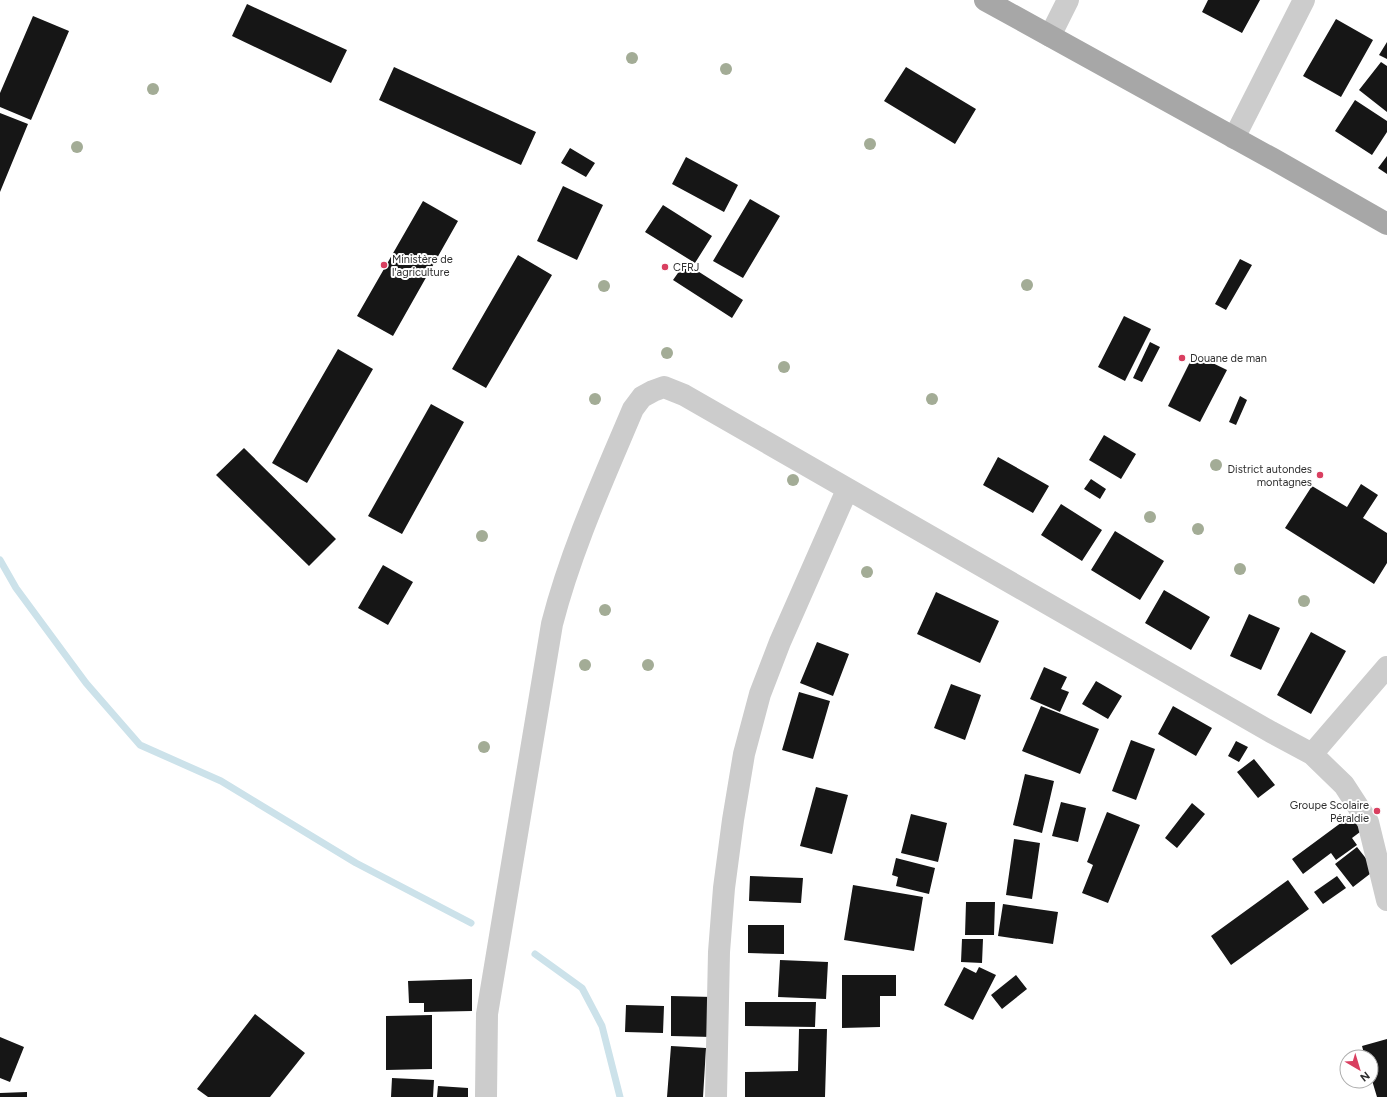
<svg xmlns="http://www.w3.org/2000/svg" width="1387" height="1097" viewBox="0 0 1387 1097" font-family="Figtree,sans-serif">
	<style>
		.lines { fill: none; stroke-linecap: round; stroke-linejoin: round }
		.stream { stroke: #cce2ea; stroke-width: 7 }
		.building { fill: #161616 }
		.minor { stroke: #ccc; stroke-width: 22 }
		.major { stroke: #a7a7a7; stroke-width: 22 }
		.tree { fill: #a3ac96 }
		.poi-dot { fill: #d93f60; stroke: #fff; stroke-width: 1.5 }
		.labels { text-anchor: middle; stroke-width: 4; stroke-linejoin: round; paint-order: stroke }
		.poi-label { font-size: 11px; fill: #2f2f2f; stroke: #fff; text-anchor: start }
	</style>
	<rect width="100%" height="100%" fill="#fff"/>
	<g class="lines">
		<path class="stream" d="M 0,560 L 16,588 L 86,683 L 140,745 L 221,781 L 356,863 L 471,923
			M 535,954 L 582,988 L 602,1026 L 620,1097"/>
	</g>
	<path class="building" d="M 1208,0 L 1260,0 L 1242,33 L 1202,12 Z
		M 247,4 L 347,50 L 331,83 L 232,36 Z
		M 33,16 L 69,31 L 31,120 L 0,107 L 0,93 Z
		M 1336,19 L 1373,40 L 1341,97 L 1303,76 Z
		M 1387,42 L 1387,59 L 1379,55 Z
		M 1381,62 L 1387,66 L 1387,112 L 1359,90 Z
		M 394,67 L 536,132 L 521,165 L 379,100 Z
		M 906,67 L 976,109 L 955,144 L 884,101 Z
		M 1355,100 L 1387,121 L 1387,132 L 1372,155 L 1335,131 Z
		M 0,113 L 28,124 L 0,192 Z
		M 570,148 L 595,163 L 586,177 L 561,163 Z
		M 1387,156 L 1387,174 L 1378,168 Z
		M 686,157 L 738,185 L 724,212 L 672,184 Z
		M 563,186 L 603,205 L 577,260 L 537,241 Z
		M 750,199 L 780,216 L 743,278 L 713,261 Z
		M 423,201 L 458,221 L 393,336 L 357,316 Z
		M 663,205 L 712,236 L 695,263 L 645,232 Z
		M 518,255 L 552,275 L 486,388 L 452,369 Z
		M 1240,259 L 1252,265 L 1226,310 L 1215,304 Z
		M 685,263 L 743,300 L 732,318 L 673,280 Z
		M 1124,316 L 1151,329 L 1125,381 L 1098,367 Z
		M 1150,342 L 1160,347 L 1142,382 L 1133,378 Z
		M 338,349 L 373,369 L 307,483 L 272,463 Z
		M 1194,354 L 1227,370 L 1200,422 L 1168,406 Z
		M 1240,396 L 1247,400 L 1236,425 L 1229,422 Z
		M 431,404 L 464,422 L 402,534 L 368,516 Z
		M 1104,435 L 1136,454 L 1121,479 L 1089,460 Z
		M 244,448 L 336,539 L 309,566 L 216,475 Z
		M 998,457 L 1049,486 L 1033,513 L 983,485 Z
		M 1091,479 L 1106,489 L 1100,499 L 1084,489 Z
		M 1361,484 L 1378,495 L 1363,518 L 1387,533 L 1387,563 L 1374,584 L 1285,528 L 1312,486 L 1347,507 Z
		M 1061,504 L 1102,530 L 1082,561 L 1041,535 Z
		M 1115,531 L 1164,561 L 1140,600 L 1091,570 Z
		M 383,565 L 413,582 L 388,625 L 358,608 Z
		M 1164,590 L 1210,617 L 1191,650 L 1145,623 Z
		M 936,592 L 999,621 L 980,663 L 917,634 Z
		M 1249,614 L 1280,628 L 1261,670 L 1230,656 Z
		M 1311,632 L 1346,651 L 1311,714 L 1277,695 Z
		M 817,642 L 849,654 L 833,696 L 800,683 Z
		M 1044,667 L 1067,677 L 1061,689 L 1069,692 L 1060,712 L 1030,699 Z
		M 1096,681 L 1122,696 L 1108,719 L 1082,704 Z
		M 951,684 L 981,695 L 965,740 L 934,728 Z
		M 799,692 L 830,701 L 813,759 L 782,750 Z
		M 1041,706 L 1099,729 L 1080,774 L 1022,751 Z
		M 1173,706 L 1212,728 L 1196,756 L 1158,734 Z
		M 1131,740 L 1155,749 L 1136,800 L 1112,791 Z
		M 1236,741 L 1248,747 L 1239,762 L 1228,756 Z
		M 1254,759 L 1275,785 L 1258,798 L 1237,772 Z
		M 1025,774 L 1054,781 L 1042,833 L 1013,825 Z
		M 816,787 L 848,795 L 832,854 L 800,846 Z
		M 1061,802 L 1086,808 L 1078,842 L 1052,836 Z
		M 1192,803 L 1205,814 L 1177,848 L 1165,838 Z
		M 1357,811 L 1368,826 L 1352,838 L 1357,845 L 1336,860 L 1331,853 L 1303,874 L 1292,859 Z
		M 1107,812 L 1140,825 L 1108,903 L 1082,893 L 1093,865 L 1087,862 Z
		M 911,814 L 947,823 L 938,862 L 901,853 Z
		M 1014,839 L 1040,843 L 1032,899 L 1006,895 Z
		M 1357,847 L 1375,870 L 1353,887 L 1335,864 Z
		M 896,858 L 935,868 L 929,894 L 896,886 L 898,877 L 892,875 Z
		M 750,876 L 803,878 L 801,903 L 749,901 Z
		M 1337,876 L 1346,888 L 1323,904 L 1314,892 Z
		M 1288,880 L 1309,909 L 1231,965 L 1211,936 Z
		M 853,885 L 923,897 L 914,951 L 844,940 Z
		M 966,902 L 995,902 L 994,935 L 965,935 Z
		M 1003,904 L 1058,912 L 1053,944 L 998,936 Z
		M 748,925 L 784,925 L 784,954 L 748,953 Z
		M 962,939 L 983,939 L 982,963 L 961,962 Z
		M 780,960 L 828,962 L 826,999 L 778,997 Z
		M 964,967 L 976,973 L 979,967 L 996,975 L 973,1020 L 944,1005 Z
		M 842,975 L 896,975 L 896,996 L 880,996 L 880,1027 L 842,1028 Z
		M 1016,975 L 1027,989 L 1002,1009 L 991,995 Z
		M 472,979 L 472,1011 L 424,1012 L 424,1003 L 409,1003 L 408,981 Z
		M 671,996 L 713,997 L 712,1037 L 671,1036 Z
		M 745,1002 L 816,1002 L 815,1027 L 745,1026 Z
		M 626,1005 L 664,1006 L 663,1033 L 625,1032 Z
		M 255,1014 L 305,1053 L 270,1097 L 208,1097 L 197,1089 Z
		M 432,1015 L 432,1069 L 386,1070 L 386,1016 Z
		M 799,1029 L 827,1029 L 825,1097 L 745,1097 L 745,1072 L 798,1071 Z
		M 0,1037 L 24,1047 L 10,1082 L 0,1078 Z
		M 1387,1039 L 1387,1097 L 1377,1097 L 1371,1077 L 1371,1057 L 1365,1057 L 1362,1046 Z
		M 671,1046 L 706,1048 L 703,1097 L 667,1097 Z
		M 392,1078 L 434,1080 L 433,1097 L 391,1097 Z
		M 438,1086 L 468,1088 L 468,1097 L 437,1097 Z
		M 27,1092 L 27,1097 L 0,1097 L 0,1093 Z"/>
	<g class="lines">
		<path class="minor" d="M 1050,36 L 1068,0
			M 1234,138 L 1304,0
			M 1312,754 L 1387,667
			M 486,1097 L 487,1014 L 552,624 C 571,550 603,480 633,409 L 642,397 L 653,391 L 664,387 L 684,395 L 1271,732 L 1312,754 L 1344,785 L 1368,822 L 1387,900
			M 716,1097 L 719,952 L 724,888 L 733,820 L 744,754 L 760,694 L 780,642 L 847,490"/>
		<path class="major" d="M 985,0 L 1273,159 L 1387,224"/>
	</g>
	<g class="tree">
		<circle cx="632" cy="58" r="6"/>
		<circle cx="726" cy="69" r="6"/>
		<circle cx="153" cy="89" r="6"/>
		<circle cx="870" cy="144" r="6"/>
		<circle cx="77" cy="147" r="6"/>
		<circle cx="1027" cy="285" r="6"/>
		<circle cx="604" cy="286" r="6"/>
		<circle cx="667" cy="353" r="6"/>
		<circle cx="784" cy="367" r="6"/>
		<circle cx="595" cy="399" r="6"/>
		<circle cx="932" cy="399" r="6"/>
		<circle cx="1216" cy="465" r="6"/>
		<circle cx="793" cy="480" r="6"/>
		<circle cx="1150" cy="517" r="6"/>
		<circle cx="1198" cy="529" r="6"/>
		<circle cx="482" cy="536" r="6"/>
		<circle cx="1240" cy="569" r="6"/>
		<circle cx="867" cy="572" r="6"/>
		<circle cx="1304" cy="601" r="6"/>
		<circle cx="605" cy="610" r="6"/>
		<circle cx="585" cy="665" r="6"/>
		<circle cx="648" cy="665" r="6"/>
		<circle cx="484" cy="747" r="6"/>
	</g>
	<g class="poi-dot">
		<circle cx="384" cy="265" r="4"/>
		<circle cx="665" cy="267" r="4"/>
		<circle cx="1182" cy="358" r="4"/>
		<circle cx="1320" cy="475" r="4"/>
		<circle cx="1377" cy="811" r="4"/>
	</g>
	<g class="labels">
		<g class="poi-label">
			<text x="392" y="263">Ministère de<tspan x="392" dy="13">l'agriculture</tspan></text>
			<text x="673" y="271">CFRJ</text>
			<text x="1190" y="362">Douane de man</text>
			<text x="1312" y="473" text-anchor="end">District autondes<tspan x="1312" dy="13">montagnes</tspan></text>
			<text x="1369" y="809" text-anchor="end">Groupe Scolaire<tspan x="1369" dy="13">Péraldie</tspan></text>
		</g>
	</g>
	<g transform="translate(1359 1069) rotate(142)"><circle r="19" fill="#ffffff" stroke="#acacac"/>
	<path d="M0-3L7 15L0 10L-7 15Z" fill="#d93f60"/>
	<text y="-6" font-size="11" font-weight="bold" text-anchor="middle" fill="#2f2f2f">N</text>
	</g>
</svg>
